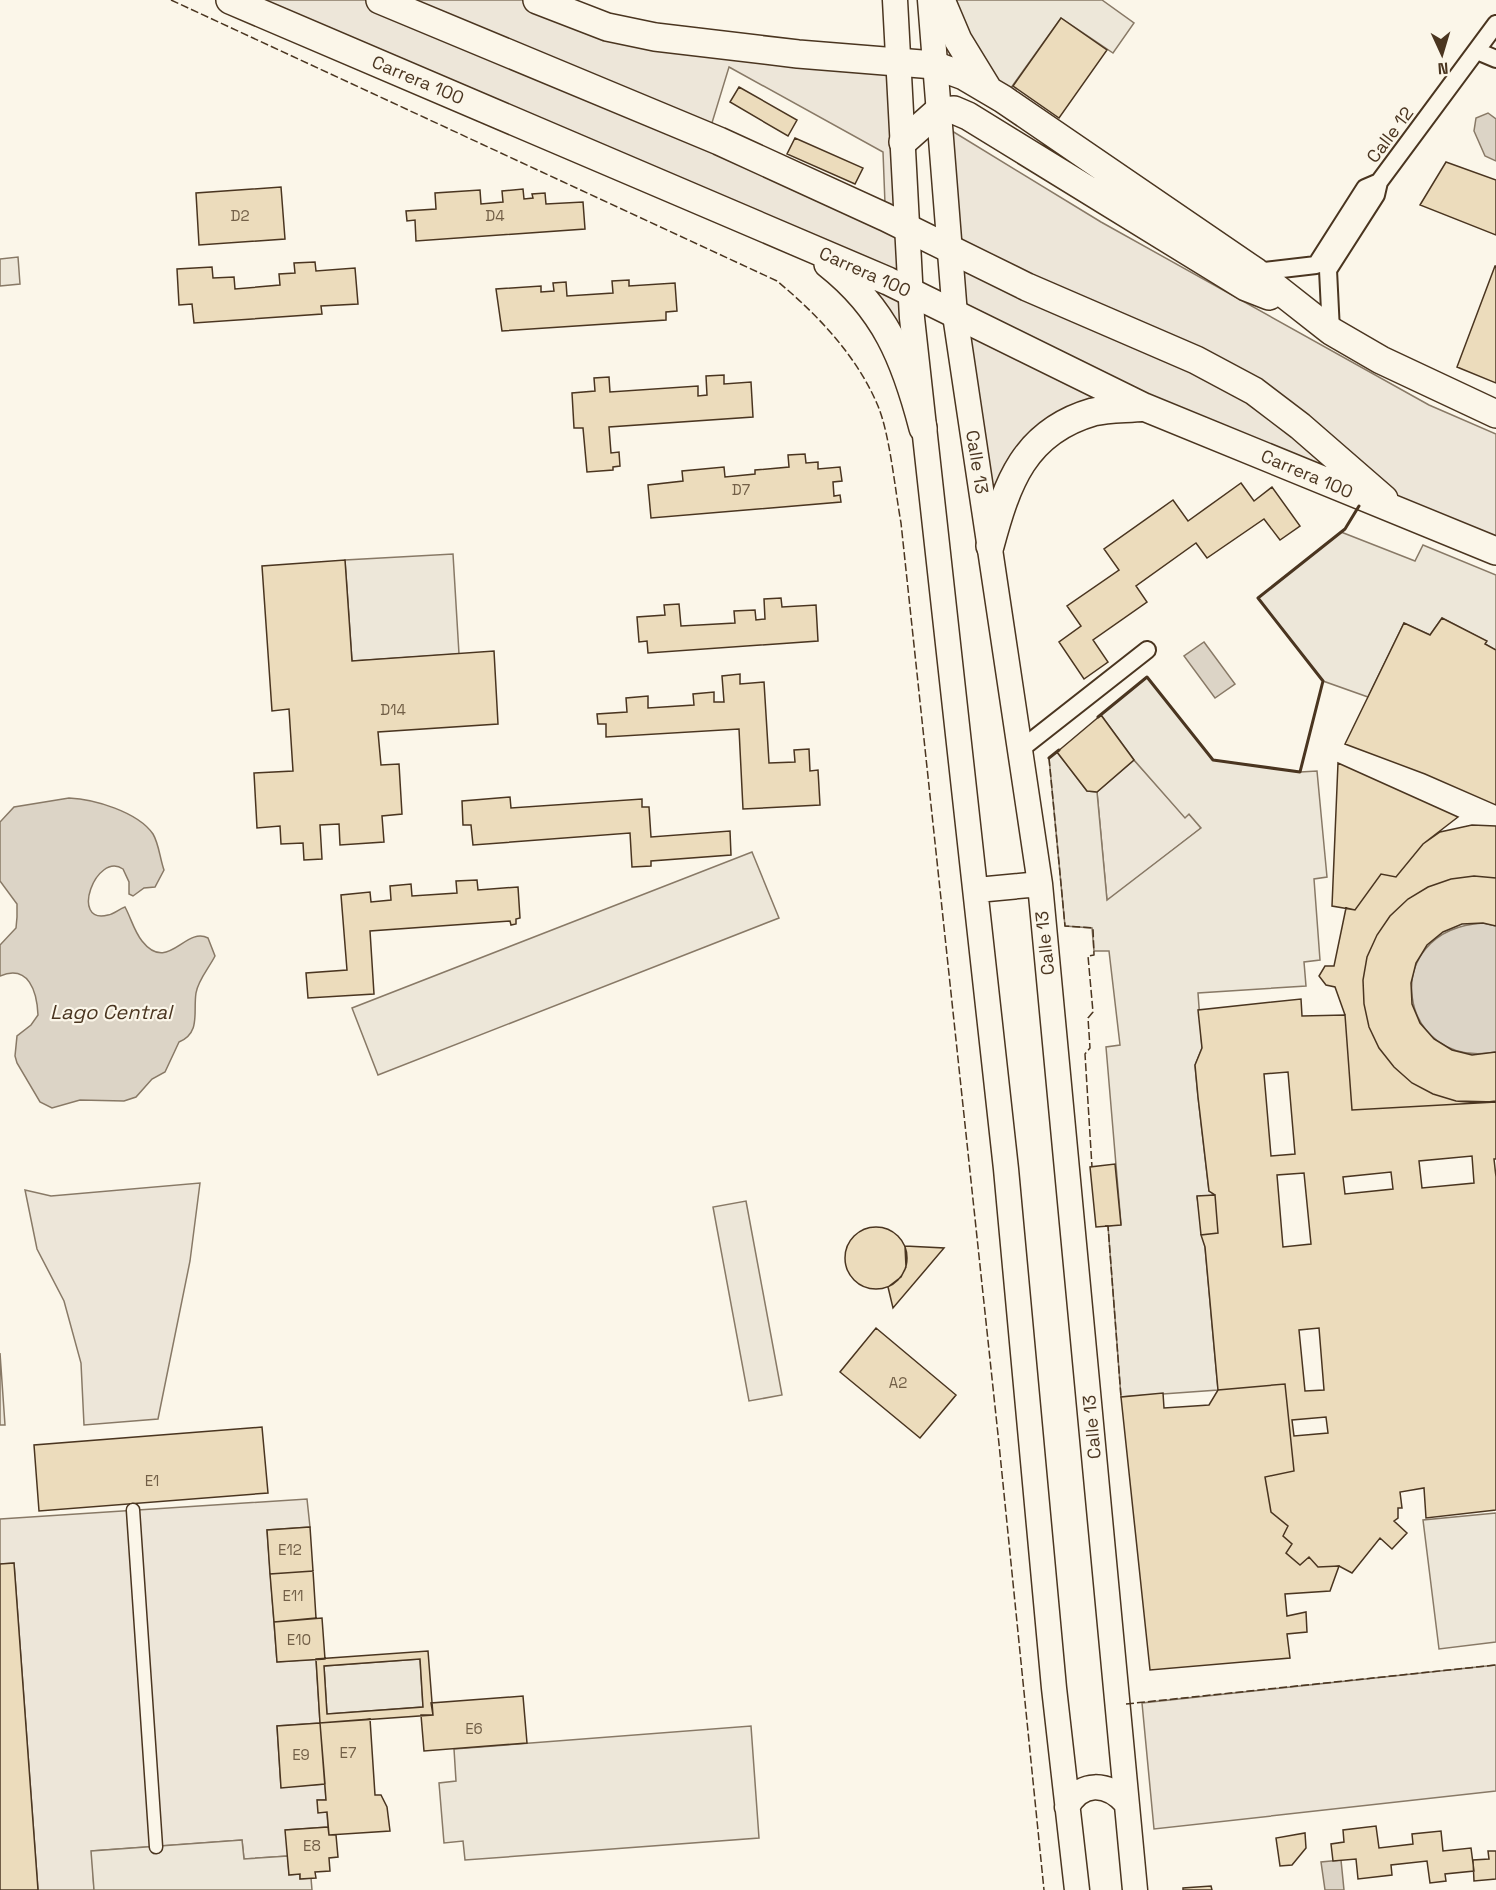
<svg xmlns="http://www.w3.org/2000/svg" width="1496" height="1890" viewBox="0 0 1496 1890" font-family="'Space Grotesk',sans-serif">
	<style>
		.green { fill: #ede6d9; stroke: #887966; stroke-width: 1.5; fill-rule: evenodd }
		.parking { fill: #ede7d9; stroke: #887966; stroke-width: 1.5 }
		.water { fill: #dcd4c6; stroke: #887966; stroke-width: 1.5 }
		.building { fill: #ecdcbc; stroke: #4a3520; stroke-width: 1.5; fill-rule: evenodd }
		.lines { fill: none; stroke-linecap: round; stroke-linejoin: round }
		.pedestrian-casing { stroke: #4a3520; stroke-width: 15 }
		.minor-casing { stroke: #4a3520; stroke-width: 20 }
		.secondary-casing { stroke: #4a3520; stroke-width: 27 }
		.primary-casing { stroke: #4a3520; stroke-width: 30 }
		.pedestrian { stroke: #fbf6e9; stroke-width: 12 }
		.minor { stroke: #fbf6e9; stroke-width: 16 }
		.secondary { stroke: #fbf6e9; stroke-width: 24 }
		.primary { stroke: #fbf6e9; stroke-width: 27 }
		.fence { stroke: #4a3520; stroke-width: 1.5; stroke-dasharray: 8 3; stroke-linecap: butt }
		.wall { stroke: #4a3520; stroke-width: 3 }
		.labels { text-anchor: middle; stroke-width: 4.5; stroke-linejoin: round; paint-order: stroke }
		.number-label { font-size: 15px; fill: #725f47 }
		.street-label { font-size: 18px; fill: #4a3520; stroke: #fbf6e9 }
		.water-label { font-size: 20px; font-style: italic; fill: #4a3520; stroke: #fbf6e9 }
	</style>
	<rect width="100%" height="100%" fill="#fbf6e9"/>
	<path class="green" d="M 230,0 L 537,0 L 607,27 L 899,60 L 909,262 L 899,351 L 815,254 ZM 729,67 L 883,152 L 885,204 L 711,126 Z
		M 939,123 L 1101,222 L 1429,405 L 1496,434 L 1496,551 L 1144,407 L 1041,438 L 990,546 Z
		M 1134,760 L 1185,817 L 1189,814 L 1201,828 L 1107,901 L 1097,792 Z
		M 200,1183 L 190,1261 L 158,1419 L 84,1425 L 81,1363 L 64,1301 L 37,1249 L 25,1190 L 51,1196 Z
		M 307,1499 L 310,1527 L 267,1530 L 277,1662 L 316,1659 L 320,1723 L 277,1726 L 281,1787 L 325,1784 L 326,1800 L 318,1800 L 327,1812 L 328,1827 L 286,1830 L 288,1856 L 244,1859 L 242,1840 L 92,1851 L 94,1890 L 38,1890 L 14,1563 L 0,1564 L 0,1519 Z
		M 1496,1665 L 1496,1791 L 1154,1829 L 1142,1703 Z"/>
	<path class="parking" d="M 941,0 L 1102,0 L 1134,23 L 1113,53 L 1061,18 L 1003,99 Z
		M 18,257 L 20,284 L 0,286 L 0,259 Z
		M 1341,532 L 1415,561 L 1423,545 L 1496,575 L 1496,650 L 1485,644 L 1486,641 L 1442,618 L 1430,635 L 1404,623 L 1368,697 L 1323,681 L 1258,598 Z
		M 453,554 L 459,654 L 352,661 L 345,560 Z
		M 1147,677 L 1213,760 L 1300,772 L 1317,771 L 1327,877 L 1314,879 L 1320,960 L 1304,962 L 1306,986 L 1198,993 L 1202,1048 L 1195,1065 L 1198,1097 L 1209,1191 L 1215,1195 L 1197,1197 L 1205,1247 L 1218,1390 L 1121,1397 L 1108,1226 L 1121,1224 L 1106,1047 L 1120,1045 L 1109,951 L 1094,951 L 1092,928 L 1065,926 L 1049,758 L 1057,752 L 1087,791 L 1097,792 L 1107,900 L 1201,828 L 1189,814 L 1185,818 L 1134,760 L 1101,715 Z
		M 752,852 L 779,918 L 378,1075 L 352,1008 Z
		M 746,1201 L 782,1395 L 749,1401 L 713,1207 Z
		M 0,1353 L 5,1425 L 0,1425 Z
		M 1496,1513 L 1496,1642 L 1439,1649 L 1423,1520 Z
		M 420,1659 L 423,1707 L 327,1714 L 324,1666 Z
		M 751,1726 L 759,1838 L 465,1860 L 463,1841 L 444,1843 L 439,1783 L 456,1781 L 454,1749 Z
		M 242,1840 L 244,1859 L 288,1856 L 289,1875 L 300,1874 L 300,1879 L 311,1878 L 312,1890 L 94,1890 L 91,1851 Z"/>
	<path class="water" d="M 1488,113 L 1496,119 L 1496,161 L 1485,156 L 1474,131 L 1476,118 Z
		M 1204,642 L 1235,684 L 1215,698 L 1184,656 Z
		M 69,798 C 94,799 138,812 153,834 C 159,844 160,859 164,870 L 155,887 L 144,888 L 133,896 L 129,894 L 129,882 L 123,869 C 96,851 69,925 108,915 C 114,914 119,909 125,907 C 131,918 134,931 142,941 C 168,974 185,926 208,938 L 215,956 C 209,968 198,980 196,993 C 193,1012 201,1033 179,1042 L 165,1072 L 152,1079 L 136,1097 L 124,1101 L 80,1100 L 52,1108 L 40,1102 L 17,1063 L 15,1056 L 17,1036 L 31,1025 L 38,1015 C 37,992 29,964 0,976 L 0,945 L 16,928 L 17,917 L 17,904 L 0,881 L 0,822 L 14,807 Z
		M 1483,923 L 1496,926 L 1496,1052 C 1398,1071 1375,930 1483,923 Z
		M 1341,1860 L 1344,1890 L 1325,1890 L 1321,1862 Z"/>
	<path class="building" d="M 1061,18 L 1107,50 L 1059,118 L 1013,86 Z
		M 739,87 L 797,120 L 788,136 L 730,102 Z
		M 795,138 L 863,168 L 855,184 L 787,154 Z
		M 1446,162 L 1496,180 L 1496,235 L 1420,205 Z
		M 281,187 L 285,239 L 199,245 L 196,193 Z
		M 523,189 L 524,199 L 533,198 L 532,194 L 545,193 L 546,204 L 583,202 L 585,229 L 416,241 L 415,220 L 407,221 L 406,211 L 436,209 L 435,193 L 480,190 L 481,204 L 503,202 L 502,191 Z
		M 315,262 L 316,271 L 355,268 L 358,304 L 321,306 L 322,314 L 194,323 L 192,304 L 179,305 L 177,269 L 212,267 L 213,278 L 234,277 L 235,289 L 280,285 L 279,274 L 295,273 L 294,263 Z
		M 1495,266 L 1496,266 L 1496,383 L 1457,367 Z
		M 629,280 L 629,286 L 675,283 L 677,311 L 666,312 L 666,320 L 502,331 L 496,289 L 541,286 L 541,292 L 554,291 L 553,283 L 566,282 L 567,296 L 613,293 L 612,281 Z
		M 724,375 L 724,384 L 751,382 L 753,417 L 609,427 L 611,453 L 619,452 L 620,466 L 613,467 L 613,470 L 587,472 L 583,428 L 574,428 L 572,393 L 595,391 L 594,378 L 609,377 L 610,392 L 698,386 L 698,396 L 707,395 L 706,376 Z
		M 805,454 L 806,463 L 818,462 L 818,469 L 840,467 L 842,481 L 833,482 L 834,496 L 840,495 L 841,502 L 651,518 L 648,485 L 683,481 L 682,471 L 724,467 L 725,477 L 755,474 L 755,470 L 789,467 L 788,455 Z
		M 1241,483 L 1254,501 L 1272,487 L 1300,526 L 1280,540 L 1264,519 L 1207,558 L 1196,543 L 1136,586 L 1147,602 L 1093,640 L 1108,662 L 1084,679 L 1059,642 L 1081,626 L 1067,606 L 1119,570 L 1104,549 L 1173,500 L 1188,521 Z
		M 345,560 L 352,661 L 494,651 L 498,724 L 378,732 L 381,765 L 399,764 L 402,814 L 382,816 L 384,842 L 340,845 L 339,824 L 320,825 L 322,859 L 304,860 L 303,843 L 281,844 L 280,826 L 257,828 L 254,773 L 293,771 L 289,709 L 272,711 L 262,566 Z
		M 781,598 L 782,607 L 816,605 L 818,641 L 648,653 L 647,641 L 639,642 L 637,617 L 665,615 L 664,605 L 679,604 L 681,626 L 735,623 L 734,611 L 755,610 L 756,620 L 765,619 L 764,599 Z
		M 1442,618 L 1487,641 L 1485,644 L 1496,650 L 1496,805 L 1425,774 L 1345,744 L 1404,623 L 1430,635 Z
		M 740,674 L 740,684 L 764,682 L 769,763 L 795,762 L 794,750 L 809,749 L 810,771 L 818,770 L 820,805 L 743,809 L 739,729 L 606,737 L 606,724 L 598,724 L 597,714 L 627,712 L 626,698 L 648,696 L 648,708 L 694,705 L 693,694 L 714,692 L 714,702 L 724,702 L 722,676 Z
		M 1101,715 L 1134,760 L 1097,792 L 1087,791 L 1057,752 Z
		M 1338,763 L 1458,817 L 1423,844 L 1396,877 L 1381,874 L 1355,910 L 1332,906 Z
		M 510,797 L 511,808 L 642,799 L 642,807 L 649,807 L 651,837 L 730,831 L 731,855 L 651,861 L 651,866 L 632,867 L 630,833 L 473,845 L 471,825 L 463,825 L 462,801 Z
		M 1472,825 L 1496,826 L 1496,878 L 1474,876 L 1451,879 L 1428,887 L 1408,899 L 1390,916 L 1377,935 L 1367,957 L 1363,980 L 1364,1004 L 1369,1027 L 1379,1048 L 1394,1067 L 1412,1083 L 1433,1094 L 1456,1101 L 1496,1102 L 1352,1110 L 1345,1015 L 1335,987 L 1326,985 L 1319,976 L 1325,966 L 1334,966 L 1346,908 L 1355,910 L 1381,874 L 1396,877 L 1423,844 L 1440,832 Z
		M 1474,876 L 1496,878 L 1496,926 L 1483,923 L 1462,924 L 1443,932 L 1427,945 L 1416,963 L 1411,983 L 1412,1004 L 1420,1023 L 1434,1039 L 1452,1050 L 1472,1055 L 1496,1052 L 1496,1101 L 1479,1103 L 1456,1101 L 1433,1094 L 1412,1083 L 1394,1067 L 1379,1048 L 1369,1027 L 1364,1004 L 1363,980 L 1367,957 L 1377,935 L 1390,916 L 1408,899 L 1428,887 L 1451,879 Z
		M 477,880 L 478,890 L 518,887 L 520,918 L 516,919 L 516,924 L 511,925 L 510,921 L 370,931 L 374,994 L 308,998 L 306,973 L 347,970 L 341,895 L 370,892 L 371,902 L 391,900 L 390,886 L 411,884 L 412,896 L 457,893 L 456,881 Z
		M 1301,999 L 1302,1016 L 1345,1015 L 1352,1110 L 1496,1102 L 1496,1159 L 1494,1159 L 1496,1177 L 1496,1510 L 1426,1518 L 1424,1488 L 1400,1492 L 1402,1508 L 1398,1508 L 1398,1518 L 1394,1521 L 1407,1533 L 1392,1549 L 1380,1538 L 1352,1573 L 1339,1566 L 1318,1567 L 1309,1557 L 1300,1565 L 1286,1553 L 1292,1544 L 1283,1536 L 1288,1526 L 1271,1512 L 1265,1477 L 1294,1471 L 1285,1384 L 1218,1390 L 1205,1247 L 1201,1235 L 1218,1233 L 1215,1195 L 1209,1191 L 1198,1097 L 1195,1065 L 1202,1048 L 1198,1010 ZM 1288,1072 L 1295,1154 L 1271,1156 L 1264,1074 ZM 1472,1156 L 1474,1183 L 1422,1188 L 1419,1161 ZM 1391,1172 L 1393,1189 L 1345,1194 L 1343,1177 ZM 1304,1173 L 1311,1244 L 1283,1247 L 1277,1175 ZM 1319,1328 L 1324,1390 L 1305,1391 L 1299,1330 ZM 1326,1417 L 1328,1433 L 1294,1436 L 1292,1420 Z
		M 1115,1164 L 1121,1225 L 1096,1227 L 1090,1167 Z
		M 1215,1195 L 1218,1233 L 1201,1235 L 1197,1196 Z
		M845 1258a31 31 0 1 1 62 0a31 31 0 1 1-62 0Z
		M 905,1246 L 944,1248 L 893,1308 L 888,1287 L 901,1277 L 906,1267 Z
		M 876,1328 L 956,1395 L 920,1438 L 840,1372 Z
		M 1285,1384 L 1294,1471 L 1265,1477 L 1271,1512 L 1288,1526 L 1283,1536 L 1292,1544 L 1286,1553 L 1300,1565 L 1309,1557 L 1318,1567 L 1339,1566 L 1330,1591 L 1285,1594 L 1287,1616 L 1306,1612 L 1307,1632 L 1287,1634 L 1290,1658 L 1150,1670 L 1121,1397 L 1163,1393 L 1164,1408 L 1209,1405 L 1218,1390 Z
		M 262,1427 L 268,1493 L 39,1511 L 34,1445 Z
		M 310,1527 L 313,1571 L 270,1574 L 267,1530 Z
		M 14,1563 L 38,1890 L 0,1890 L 0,1564 Z
		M 313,1571 L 316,1618 L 274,1622 L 270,1574 Z
		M 322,1618 L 325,1659 L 277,1662 L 274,1622 Z
		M 428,1651 L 433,1715 L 320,1723 L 316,1659 ZM 420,1659 L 423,1707 L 327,1714 L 324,1666 Z
		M 523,1696 L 527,1743 L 424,1751 L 421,1715 L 433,1715 L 431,1703 Z
		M 370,1719 L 375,1795 L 381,1795 L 387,1807 L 390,1831 L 329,1835 L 327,1812 L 318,1813 L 317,1800 L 326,1800 L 320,1723 Z
		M 320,1723 L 325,1784 L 281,1788 L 277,1726 Z
		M 1376,1826 L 1379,1848 L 1413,1844 L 1412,1834 L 1441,1831 L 1443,1851 L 1471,1848 L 1474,1871 L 1445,1874 L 1446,1881 L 1430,1883 L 1427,1861 L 1391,1865 L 1392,1875 L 1358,1879 L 1356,1859 L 1333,1861 L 1331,1844 L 1344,1842 L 1343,1830 Z
		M 328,1827 L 329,1835 L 336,1835 L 338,1857 L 329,1858 L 330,1871 L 315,1872 L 316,1878 L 300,1879 L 300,1874 L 289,1875 L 285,1830 Z
		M 1305,1833 L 1306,1848 L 1292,1865 L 1280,1866 L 1276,1838 Z
		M 1488,1851 L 1496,1851 L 1496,1879 L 1474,1881 L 1473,1860 L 1489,1859 Z
		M 1211,1886 L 1212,1890 L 1183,1890 L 1183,1888 Z"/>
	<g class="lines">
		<defs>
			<path id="pedestrian" d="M 133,1510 L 156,1847"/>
			<path id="minor" d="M 1477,51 L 1496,59
				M 1256,272 L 1316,265 L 1365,188 L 1379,182
				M 1331,331 L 1328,270 L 1376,195 L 1379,182 L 1496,24
				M 1021,749 L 1147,650"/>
			<path id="secondary" d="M 895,0 L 912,318 L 1006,1169 L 1054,1688 L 1077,1890
				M 930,0 L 955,315 L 1040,884 L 1135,1890
				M 977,890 L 1040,884
				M 1067,1807 C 1081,1781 1107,1782 1126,1803"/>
			<path id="primary" d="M 230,0 L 888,281 L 1144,407 L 1496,551
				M 380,0 L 719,141 L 885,217 L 1027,287 L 1196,360 L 1254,391 L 1300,426 L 1384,499
				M 537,0 L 607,27 L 655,37 L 798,54 L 934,65 L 964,76 L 1003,99 L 1256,272 L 1331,331 L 1381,360 L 1496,414
				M 941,0 L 958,40 L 988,89
				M 903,142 L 938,111 L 954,110 L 968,116 L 1246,287 L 1269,296
				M 828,264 C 885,309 905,359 923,428
				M 990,546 C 1007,483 1024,432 1093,412 C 1109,408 1128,409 1144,407"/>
		</defs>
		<use href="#pedestrian" class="pedestrian-casing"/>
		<use href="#minor" class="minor-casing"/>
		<use href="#secondary" class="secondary-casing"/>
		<use href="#primary" class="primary-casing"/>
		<use href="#pedestrian" class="pedestrian"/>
		<use href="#minor" class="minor"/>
		<use href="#secondary" class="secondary"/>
		<use href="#primary" class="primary"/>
		<path class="fence" d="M 171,0 L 777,281 C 818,315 857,356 878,406 C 890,435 895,490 901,523 L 999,1444 L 1044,1890
			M 1049,758 L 1065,926 L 1093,928 L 1094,955 L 1088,956 L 1093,1012 L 1088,1018 L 1090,1048 L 1085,1054 L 1092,1167
			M 1105,1226 L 1108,1226 L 1121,1397
			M 1126,1704 L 1496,1665"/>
		<path class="wall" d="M 1098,717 L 1147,677 L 1213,760 L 1300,772 L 1323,681 L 1258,598 L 1345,529 L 1359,506
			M 1049,758 L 1059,750"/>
	</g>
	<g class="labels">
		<g class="number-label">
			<text x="240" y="221">D2</text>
			<text x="495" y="221">D4</text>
			<text x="741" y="495">D7</text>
			<text x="393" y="715">D14</text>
			<text x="898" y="1388">A2</text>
			<text x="152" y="1486">E1</text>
			<text x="290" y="1555">E12</text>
			<text x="293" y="1601">E11</text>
			<text x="299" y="1645">E10</text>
			<text x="474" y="1734">E6</text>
			<text x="348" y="1758">E7</text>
			<text x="301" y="1760">E9</text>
			<text x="312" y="1851">E8</text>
		</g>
		<g class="street-label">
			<text transform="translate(418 80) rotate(23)" y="6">Carrera 100</text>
			<text transform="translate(1390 135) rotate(-53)" y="6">Calle 12</text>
			<text transform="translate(865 272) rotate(24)" y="6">Carrera 100</text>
			<text transform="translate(977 462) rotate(81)" y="6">Calle 13</text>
			<text transform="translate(1307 474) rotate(23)" y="6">Carrera 100</text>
			<text transform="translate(1045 943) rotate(-96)" y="6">Calle 13</text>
			<text transform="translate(1092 1427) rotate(-95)" y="6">Calle 13</text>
		</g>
		<g class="water-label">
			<text x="111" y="1019">Lago Central</text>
		</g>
	</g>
	<g transform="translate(1442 54) rotate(176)" stroke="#fbf6e9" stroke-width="4.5" paint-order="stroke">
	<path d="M0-4.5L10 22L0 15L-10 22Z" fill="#4a3520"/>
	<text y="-9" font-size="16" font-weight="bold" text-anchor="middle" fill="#4a3520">N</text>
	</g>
</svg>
